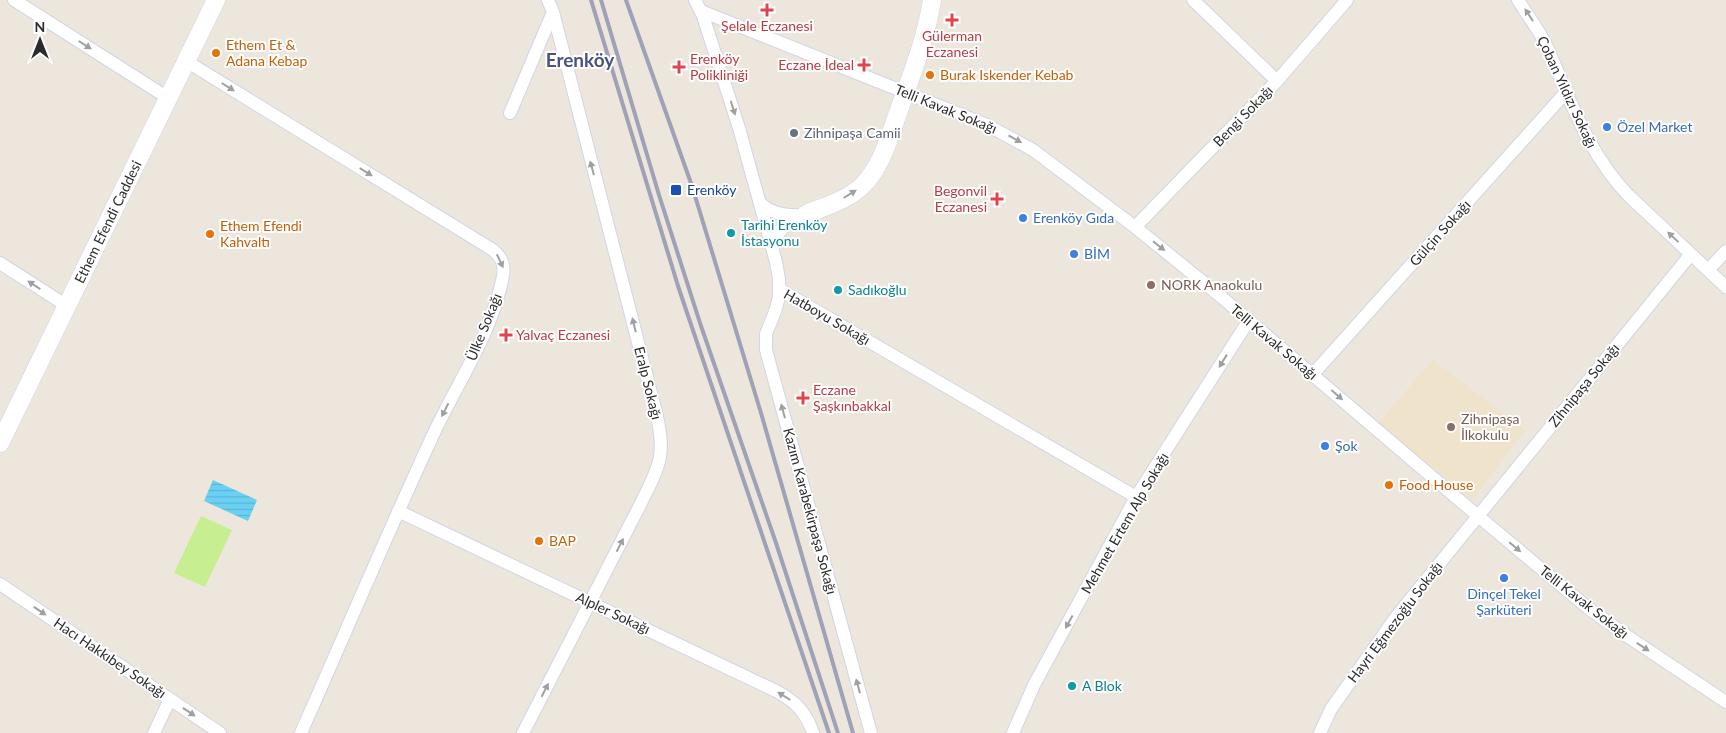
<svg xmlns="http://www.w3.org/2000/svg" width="1726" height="733" viewBox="0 0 1726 733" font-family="Lato,sans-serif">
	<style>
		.education { fill: #f0e3cb }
		.pitch { fill: #c8ee92 }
		.water { fill: url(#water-rules) }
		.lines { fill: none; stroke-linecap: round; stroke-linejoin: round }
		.street-casing { stroke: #d1d5e4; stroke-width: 14 }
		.secondary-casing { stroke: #d1d5e4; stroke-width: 19 }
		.street { stroke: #fff; stroke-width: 12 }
		.secondary { stroke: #fff; stroke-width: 18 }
		.rail { stroke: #9fa2b6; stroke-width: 4 }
		.oneway { fill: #a0a0a0 }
		.health-dot { fill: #e0444e; stroke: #fff; stroke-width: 2 }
		.food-dot { fill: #e8710a; stroke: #fff; stroke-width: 2 }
		.shop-dot { fill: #3f7fe0; stroke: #fff; stroke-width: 2 }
		.worship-dot { fill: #6b7280; stroke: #fff; stroke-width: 2 }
		.transit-dot { fill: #1a4fb4; stroke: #fff; stroke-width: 2 }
		.culture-dot { fill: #0f9aa8; stroke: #fff; stroke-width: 2 }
		.education-dot { fill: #8d6e63; stroke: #fff; stroke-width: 2 }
		.labels { text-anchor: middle; stroke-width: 4; stroke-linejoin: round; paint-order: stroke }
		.health-label { font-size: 14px; fill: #be3a42; stroke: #fff; text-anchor: start }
		.food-label { font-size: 14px; fill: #c56008; stroke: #fff; text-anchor: start }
		.street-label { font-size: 14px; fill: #2b2b2b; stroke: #fff }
		.shop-label { font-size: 14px; fill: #366cbe; stroke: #fff; text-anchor: start }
		.worship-label { font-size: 14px; fill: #5b616d; stroke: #fff; text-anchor: start }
		.transit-label { font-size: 14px; fill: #164399; stroke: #fff; text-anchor: start }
		.culture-label { font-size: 14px; fill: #0d838f; stroke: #fff; text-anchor: start }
		.education-label { font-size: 14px; fill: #785e54; stroke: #fff; text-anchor: start }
		.district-label { font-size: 19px; font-weight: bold; fill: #49537e; stroke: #fff }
	</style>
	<defs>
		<pattern id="water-rules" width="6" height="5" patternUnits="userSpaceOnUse" patternTransform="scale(1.25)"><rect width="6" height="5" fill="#6bd1f4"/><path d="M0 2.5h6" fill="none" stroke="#5db4d1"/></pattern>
	</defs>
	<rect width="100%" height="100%" fill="#ede6dc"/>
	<path class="education" d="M 1433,360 L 1525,430 L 1473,499 L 1378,423 Z"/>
	<path class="pitch" d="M 201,516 L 232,530 L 205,587 L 174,573 Z"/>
	<path class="water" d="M 213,480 L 257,500 L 248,521 L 204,501 Z"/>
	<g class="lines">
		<defs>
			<path id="street" d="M 14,0 L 168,98
				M 695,0 L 703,16 L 739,128 L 776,262 L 779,279 L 779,296 L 776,309 L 766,334 L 766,350 L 871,733
				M 1193,0 L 1277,81
				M 1518,0 L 1539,32 L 1547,47 C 1570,99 1588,154 1629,196 L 1726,287
				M 701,11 L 987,125 L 1033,150 L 1135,227 L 1219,295 L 1478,516 L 1588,608 L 1630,638 L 1726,702
				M 186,61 L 493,250 C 502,257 505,265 503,276 C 492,334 457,383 433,435 C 387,534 345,634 301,733
				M 510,113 L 553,12
				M 761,204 C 772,214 786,216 801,215
				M 1135,227 L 1277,81 L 1347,0
				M 773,249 C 775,230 789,221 806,214
				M 0,263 L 67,306
				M 1708,270 L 1726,251
				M 779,289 L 1136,497
				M 1313,374 L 1567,91
				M 398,511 L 776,691 C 795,701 806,712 813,733
				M 0,584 L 220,733
				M 154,733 L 170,699
				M 523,733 L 641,503 C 659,466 666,457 657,416 C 623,281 587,147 553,12 L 548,0
				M 1013,733 L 1034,685 L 1136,497 L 1249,320
				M 1320,733 L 1331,709 L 1396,617 L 1691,254"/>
			<path id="secondary" d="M 806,214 C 826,206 848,200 863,185 C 882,166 889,137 898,113 C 911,76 926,39 932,0
				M 0,443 L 216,0"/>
		</defs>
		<use href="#street" class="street-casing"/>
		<use href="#secondary" class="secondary-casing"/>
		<use href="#street" class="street"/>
		<use href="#secondary" class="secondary"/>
		<path class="rail" d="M 591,0 L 678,286 L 829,733
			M 601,0 L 659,195 L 700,323 L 776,543 L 838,733
			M 626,0 L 692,186 L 761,413 L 853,733"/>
	</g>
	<defs><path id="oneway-solid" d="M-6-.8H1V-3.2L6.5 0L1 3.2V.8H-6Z" transform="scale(1.25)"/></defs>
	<g class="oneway">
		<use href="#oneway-solid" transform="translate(1529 15) rotate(-123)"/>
		<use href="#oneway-solid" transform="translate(85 45) rotate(32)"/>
		<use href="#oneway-solid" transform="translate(228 87) rotate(32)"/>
		<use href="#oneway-solid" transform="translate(733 108) rotate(72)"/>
		<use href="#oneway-solid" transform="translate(1015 139) rotate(29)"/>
		<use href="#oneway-solid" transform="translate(592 168) rotate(-105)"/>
		<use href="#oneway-solid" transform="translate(366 172) rotate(32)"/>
		<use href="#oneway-solid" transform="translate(850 194) rotate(-32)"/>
		<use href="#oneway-solid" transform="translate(1673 237) rotate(-137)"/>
		<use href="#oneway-solid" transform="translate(1159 246) rotate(38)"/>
		<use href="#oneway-solid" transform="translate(500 261) rotate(65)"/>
		<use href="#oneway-solid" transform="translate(34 285) rotate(-147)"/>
		<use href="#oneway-solid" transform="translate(634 325) rotate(-104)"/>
		<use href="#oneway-solid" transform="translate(1223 361) rotate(122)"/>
		<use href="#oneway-solid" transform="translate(1337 395) rotate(41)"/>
		<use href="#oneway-solid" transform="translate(445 410) rotate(117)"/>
		<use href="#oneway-solid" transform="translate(783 411) rotate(-105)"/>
		<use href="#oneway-solid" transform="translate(620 545) rotate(-63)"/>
		<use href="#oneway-solid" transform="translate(1515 547) rotate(40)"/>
		<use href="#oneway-solid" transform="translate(40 611) rotate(34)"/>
		<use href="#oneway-solid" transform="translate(1069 622) rotate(119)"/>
		<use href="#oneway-solid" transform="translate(1643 647) rotate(33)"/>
		<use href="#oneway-solid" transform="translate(858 686) rotate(-105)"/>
		<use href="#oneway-solid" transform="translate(545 690) rotate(-63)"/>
		<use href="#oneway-solid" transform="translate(784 696) rotate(-148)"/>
		<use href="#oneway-solid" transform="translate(189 712) rotate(34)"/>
	</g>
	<g class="health-dot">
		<path d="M764.5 2.5h5v5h5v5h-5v5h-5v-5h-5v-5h5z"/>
		<path d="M949.5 12.5h5v5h5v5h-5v5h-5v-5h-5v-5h5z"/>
		<path d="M861.5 57.5h5v5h5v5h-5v5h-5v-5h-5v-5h5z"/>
		<path d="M676.5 59.5h5v5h5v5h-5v5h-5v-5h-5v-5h5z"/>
		<path d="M994.5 191.5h5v5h5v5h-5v5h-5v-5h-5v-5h5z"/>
		<path d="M503.5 327.5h5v5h5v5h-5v5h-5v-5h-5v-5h5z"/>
		<path d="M800.5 390.5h5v5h5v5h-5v5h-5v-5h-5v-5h5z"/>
	</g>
	<g class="food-dot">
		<circle cx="216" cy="53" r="5"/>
		<circle cx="930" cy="75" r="5"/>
		<circle cx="210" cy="234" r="5"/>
		<circle cx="1389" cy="485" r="5"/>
		<circle cx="539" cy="541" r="5"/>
	</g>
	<g class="shop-dot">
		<circle cx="1607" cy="127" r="5"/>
		<circle cx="1023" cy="218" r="5"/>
		<circle cx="1074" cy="254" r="5"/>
		<circle cx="1325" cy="446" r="5"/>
		<circle cx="1504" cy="578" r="5"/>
	</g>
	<circle class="worship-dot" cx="794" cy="133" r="5"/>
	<rect class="transit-dot" x="670" y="184" width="12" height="12" rx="2.5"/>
	<g class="culture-dot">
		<circle cx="731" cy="233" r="5"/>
		<circle cx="838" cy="290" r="5"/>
		<circle cx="1072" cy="686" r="5"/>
	</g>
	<g class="education-dot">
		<circle cx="1151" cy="285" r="5"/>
		<circle cx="1451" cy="427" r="5"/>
	</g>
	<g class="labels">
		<g class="health-label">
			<text x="767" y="31" text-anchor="middle">Şelale Eczanesi</text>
			<text x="952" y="41" text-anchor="middle">Gülerman<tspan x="952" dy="16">Eczanesi</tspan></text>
			<text x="690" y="64">Erenköy<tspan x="690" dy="16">Polikliniği</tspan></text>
			<text x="854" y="70" text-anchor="end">Eczane İdeal</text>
			<text x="987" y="196" text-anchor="end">Begonvil<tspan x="987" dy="16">Eczanesi</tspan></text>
			<text x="516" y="340">Yalvaç Eczanesi</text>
			<text x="813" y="395">Eczane<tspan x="813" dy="16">Şaşkınbakkal</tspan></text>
		</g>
		<g class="food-label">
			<text x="226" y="50">Ethem Et &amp;<tspan x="226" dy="16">Adana Kebap</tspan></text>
			<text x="940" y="80">Burak Iskender Kebab</text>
			<text x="220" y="231">Ethem Efendi<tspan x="220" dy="16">Kahvaltı</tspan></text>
			<text x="1399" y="490">Food House</text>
			<text x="549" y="546">BAP</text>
		</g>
		<g class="street-label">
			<text transform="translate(1567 92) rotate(65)" y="5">Çoban Yıldızı Sokağı</text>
			<text transform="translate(946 109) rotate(22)" y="5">Telli Kavak Sokağı</text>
			<text transform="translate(1243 116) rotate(-46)" y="5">Bengi Sokağı</text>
			<text transform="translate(108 222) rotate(-64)" y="5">Ethem Efendi Caddesi</text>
			<text transform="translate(1440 233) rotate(-48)" y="5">Gülçin Sokağı</text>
			<text transform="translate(827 317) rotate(30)" y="5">Hatboyu Sokağı</text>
			<text transform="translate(484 327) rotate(-68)" y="5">Ülke Sokağı</text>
			<text transform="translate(1274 342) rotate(40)" y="5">Telli Kavak Sokağı</text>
			<text transform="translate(648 383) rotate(76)" y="5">Eralp Sokağı</text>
			<text transform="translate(1584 385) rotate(-51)" y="5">Zihnipaşa Sokağı</text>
			<text transform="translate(810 511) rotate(75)" y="5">Kazım Karabekirpaşa Sokağı</text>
			<text transform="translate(1125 523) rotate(-60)" y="5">Mehmet Ertem Alp Sokağı</text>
			<text transform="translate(1584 602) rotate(38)" y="5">Telli Kavak Sokağı</text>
			<text transform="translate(613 613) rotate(25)" y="5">Alpler Sokağı</text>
			<text transform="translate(1395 622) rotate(-53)" y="5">Hayri Eğmezoğlu Sokağı</text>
			<text transform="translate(110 658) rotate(34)" y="5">Hacı Hakkıbey Sokağı</text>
		</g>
		<g class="shop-label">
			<text x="1617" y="132">Özel Market</text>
			<text x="1033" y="223">Erenköy Gıda</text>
			<text x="1084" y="259">BİM</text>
			<text x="1335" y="451">Şok</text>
			<text x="1504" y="599" text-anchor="middle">Dinçel Tekel<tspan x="1504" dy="16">Şarküteri</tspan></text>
		</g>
		<g class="worship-label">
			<text x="804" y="138">Zihnipaşa Camii</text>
		</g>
		<g class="transit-label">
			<text x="687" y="195">Erenköy</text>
		</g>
		<g class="culture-label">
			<text x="741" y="230">Tarihi Erenköy<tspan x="741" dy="16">İstasyonu</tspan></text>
			<text x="848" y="295">Sadıkoğlu</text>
			<text x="1082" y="691">A Blok</text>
		</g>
		<g class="education-label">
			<text x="1161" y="290">NORK Anaokulu</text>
			<text x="1461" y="424">Zihnipaşa<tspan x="1461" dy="16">İlkokulu</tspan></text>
		</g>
		<g class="district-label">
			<text x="580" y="67">Erenköy</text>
		</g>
	</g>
	<g transform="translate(40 40)" stroke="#ffffff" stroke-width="4" paint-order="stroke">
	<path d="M0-4L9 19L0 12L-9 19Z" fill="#2b2b2b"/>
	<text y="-8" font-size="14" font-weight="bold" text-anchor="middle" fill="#2b2b2b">N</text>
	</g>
</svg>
